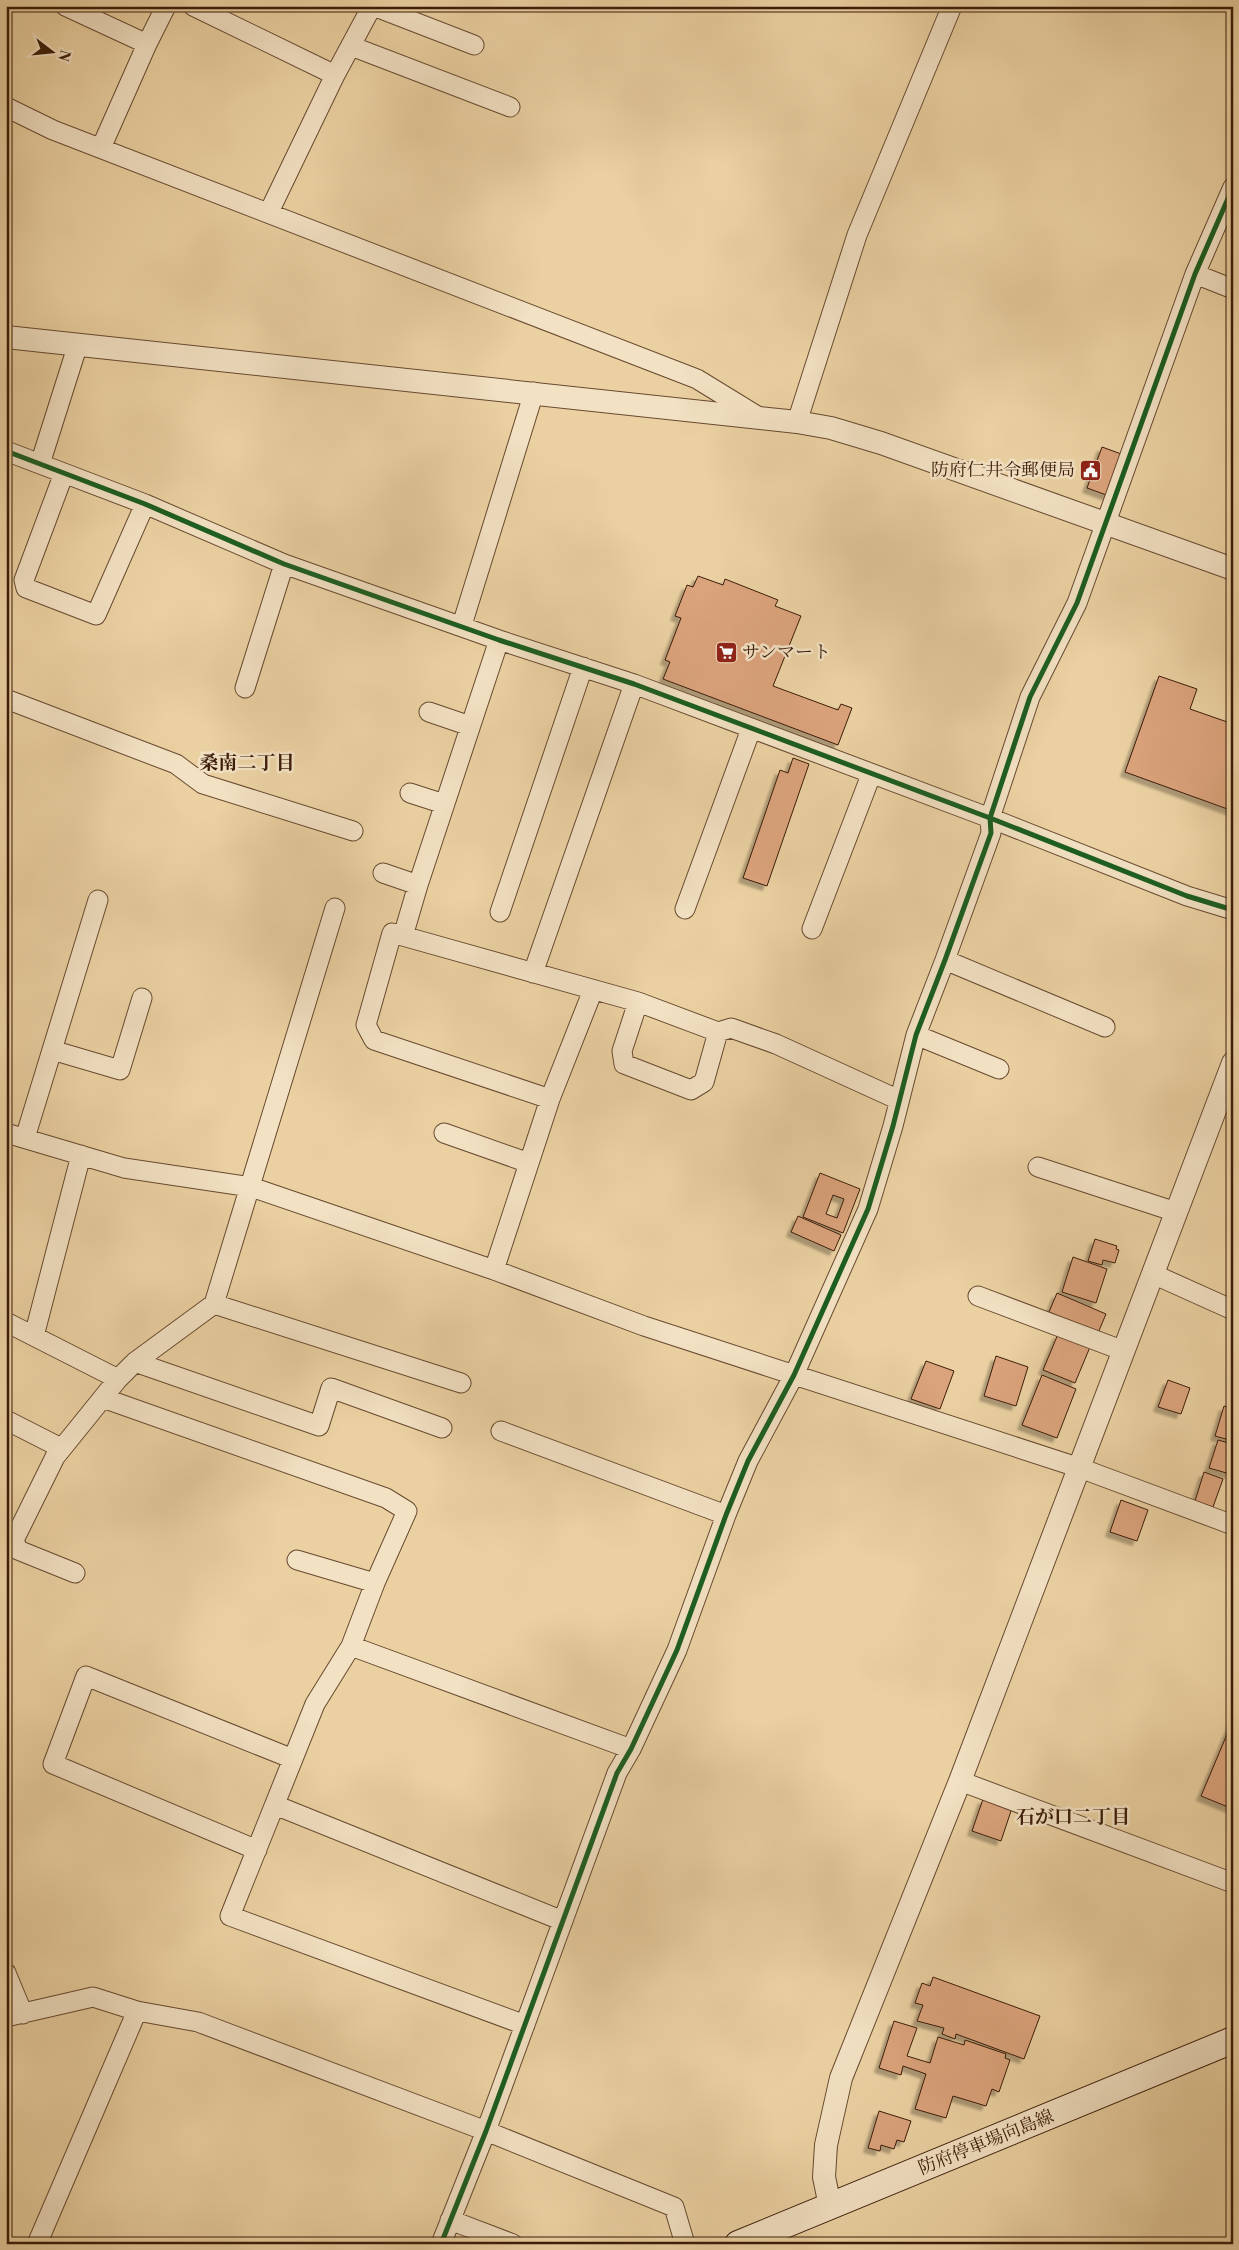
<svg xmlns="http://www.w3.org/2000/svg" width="1239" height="2250" viewBox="0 0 1239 2250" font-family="'Libre Bodoni','Noto Serif JP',serif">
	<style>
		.building { fill: #dba37c; stroke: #3b1c09; fill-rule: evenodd; filter: url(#shadow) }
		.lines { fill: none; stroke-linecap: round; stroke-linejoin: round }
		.minor-casing { stroke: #67492f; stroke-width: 21 }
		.tertiary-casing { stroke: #67492f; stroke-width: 24 }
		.secondary-casing { stroke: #3b1c09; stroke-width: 28 }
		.minor { stroke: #f2e1c3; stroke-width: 19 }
		.tertiary { stroke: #f2e1c3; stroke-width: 22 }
		.secondary { stroke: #f2e1c3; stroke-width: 26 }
		.cycleway-casing { stroke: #f2e1c3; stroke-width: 8 }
		.cycleway { stroke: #1b5e20; stroke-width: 5 }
		.labels { text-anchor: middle; stroke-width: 5; stroke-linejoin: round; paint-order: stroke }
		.poi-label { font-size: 18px; fill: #3b1c09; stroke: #f2e1c3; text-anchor: end }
		.street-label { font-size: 18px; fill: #3b1c09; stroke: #f2e1c3 }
		.neighbourhood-label { font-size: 19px; font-weight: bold; fill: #3b1c09; stroke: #f2e1c3 }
	</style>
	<defs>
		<filter id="shadow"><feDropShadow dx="-4.5" dy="4.5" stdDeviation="1" flood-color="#0004"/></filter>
	</defs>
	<rect width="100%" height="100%" fill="#ebd1a2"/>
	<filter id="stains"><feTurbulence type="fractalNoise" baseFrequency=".004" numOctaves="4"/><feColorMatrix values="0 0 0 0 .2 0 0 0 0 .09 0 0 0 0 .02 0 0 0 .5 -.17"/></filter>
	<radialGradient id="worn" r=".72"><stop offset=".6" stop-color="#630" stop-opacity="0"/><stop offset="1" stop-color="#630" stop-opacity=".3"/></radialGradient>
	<path class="building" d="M 1102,447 L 1124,455 L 1109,496 L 1087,488 Z
		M 698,576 L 723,585 L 725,579 L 778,600 L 775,606 L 801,616 L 773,686 L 838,710 L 841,704 L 852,708 L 838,745 L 663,679 L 670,662 L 665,660 L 681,618 L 675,616 L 687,585 L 693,587 Z
		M 1159,676 L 1197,689 L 1190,709 L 1233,724 L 1233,811 L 1125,772 Z
		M 793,758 L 809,764 L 767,886 L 743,878 L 780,770 L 788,773 Z
		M 820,1173 L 860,1189 L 843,1233 L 803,1217 ZM 833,1195 L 844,1199 L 837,1218 L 826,1214 Z
		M 798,1216 L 841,1235 L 834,1251 L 791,1232 Z
		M 1095,1239 L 1117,1246 L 1116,1249 L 1119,1250 L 1115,1263 L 1103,1260 L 1102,1265 L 1088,1261 Z
		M 1073,1257 L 1107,1269 L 1096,1303 L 1062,1292 Z
		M 1057,1293 L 1106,1314 L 1098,1333 L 1049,1312 Z
		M 1058,1334 L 1090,1347 L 1075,1383 L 1043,1370 Z
		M 996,1356 L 1028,1367 L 1016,1406 L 984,1396 Z
		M 926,1361 L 954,1371 L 940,1409 L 911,1399 Z
		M 1042,1375 L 1076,1389 L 1057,1438 L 1022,1425 Z
		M 1168,1380 L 1190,1388 L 1181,1414 L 1158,1407 Z
		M 1224,1406 L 1233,1409 L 1233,1441 L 1215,1436 Z
		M 1218,1440 L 1233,1444 L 1233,1464 L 1230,1474 L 1209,1468 Z
		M 1204,1472 L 1223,1479 L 1213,1507 L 1195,1501 Z
		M 1121,1500 L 1148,1510 L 1137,1541 L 1110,1532 Z
		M 1233,1720 L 1233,1809 L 1201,1796 Z
		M 983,1799 L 1012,1808 L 1001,1841 L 972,1831 Z
		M 933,1977 L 1040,2016 L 1024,2059 L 956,2034 L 955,2039 L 942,2034 L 944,2028 L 917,2021 L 923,2005 L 915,2003 L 922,1983 L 930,1986 Z
		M 894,2021 L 917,2028 L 907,2056 L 930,2063 L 938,2037 L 964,2045 L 965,2040 L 1006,2054 L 1005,2058 L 1010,2060 L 999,2092 L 992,2089 L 986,2106 L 953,2096 L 946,2118 L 915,2109 L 926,2074 L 903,2066 L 901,2075 L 879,2068 Z
		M 879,2111 L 911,2121 L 904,2142 L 897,2140 L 894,2149 L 881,2145 L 880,2151 L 868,2148 Z"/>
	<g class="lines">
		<defs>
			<path id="minor" d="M 65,6 L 147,44 L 166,6
				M 193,6 L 335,75
				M 373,6 L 474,45
				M 351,46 L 510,107
				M 6,107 L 53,130 L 697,379 L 759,417
				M 101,148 L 147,44
				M 269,212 L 335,75 L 372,6
				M 1195,274 L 1233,289
				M 797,422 L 857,235 L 952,6
				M 6,451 L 145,504 L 284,564 L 499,640 L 634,684 L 990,818 L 1187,896 L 1233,910
				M 40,464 L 78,344
				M 64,473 L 24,580 L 26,588 L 96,615 L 145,504
				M 462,625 L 534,392
				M 245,688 L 284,564
				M 6,699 L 176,764 L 203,784 L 353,831
				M 429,712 L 470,726
				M 410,793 L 444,804
				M 383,873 L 418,885
				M 685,909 L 751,729
				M 500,912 L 583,667
				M 812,929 L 871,775
				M 403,936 L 418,885 L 499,640
				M 945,960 L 1105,1027
				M 533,973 L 634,684
				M 638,1002 L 622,1051 L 624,1064 L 691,1090 L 704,1082 L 718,1032
				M 916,1035 L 999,1069
				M 52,1050 L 120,1070 L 142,998
				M 550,1099 L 374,1040 L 366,1025 L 392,933 L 638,1002 L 718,1032 L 731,1028 L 776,1044 L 899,1100
				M 6,1133 L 124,1168 L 251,1187 L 494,1270 L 644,1326 L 1080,1468 L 1233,1525
				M 444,1133 L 529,1163
				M 25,1138 L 98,900
				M 1038,1167 L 1176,1212
				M 494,1270 L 550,1099 L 593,990
				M 1153,1274 L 1233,1310
				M 978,1296 L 1124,1351
				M 214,1304 L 461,1383
				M 6,1322 L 118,1379
				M 34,1336 L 81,1155
				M 135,1362 L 319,1426 L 331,1388 L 442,1428
				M 103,1398 L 386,1498 L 407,1511 L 375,1583 L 351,1646 L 315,1704 L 230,1916 L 525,2025
				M 6,1420 L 61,1448
				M 501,1431 L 726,1515
				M 14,1540 L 18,1550 L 75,1573
				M 6,1543 L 14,1540 L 55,1457 L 118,1379 L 135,1362 L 214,1304 L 335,908
				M 297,1560 L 375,1583
				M 351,1646 L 631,1749
				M 960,1781 L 1233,1883
				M 275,1805 L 563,1921
				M 257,1850 L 53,1764 L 86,1676 L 293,1759
				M 6,1973 L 23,2014
				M 6,2017 L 93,1997 L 137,2011 L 198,2022 L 486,2131 L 674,2207 L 685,2244
				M 450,2220 L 513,2244
				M 37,2244 L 137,2011
				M 441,2244 L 486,2131 L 617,1773 L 631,1749 L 677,1650 L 726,1515 L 748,1461 L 794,1375 L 868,1209 L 893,1126 L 916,1035 L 945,960 L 991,833 L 990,818 L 1030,697 L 1077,603 L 1195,274 L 1233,187"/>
			<path id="tertiary" d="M 6,337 L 797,422 L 831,428 L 881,443 L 1233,569
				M 830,2206 L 824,2177 L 826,2145 L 841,2078 L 960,1781 L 1233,1063"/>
			<path id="secondary" d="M 738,2244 L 1233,2040"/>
		</defs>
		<use href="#minor" class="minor-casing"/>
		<use href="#tertiary" class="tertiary-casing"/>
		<use href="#secondary" class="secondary-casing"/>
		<use href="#minor" class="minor"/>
		<use href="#tertiary" class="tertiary"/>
		<use href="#secondary" class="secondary"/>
		<defs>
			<path id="cycleway" d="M 6,451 L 145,504 L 284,564 L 499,640 L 634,684 L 990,818 L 1187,896 L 1233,910
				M 441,2244 L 486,2131 L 617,1773 L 631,1749 L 677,1650 L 726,1515 L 748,1461 L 794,1375 L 868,1209 L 893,1126 L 916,1035 L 945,960 L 991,833 L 990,818 L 1030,697 L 1077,603 L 1195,274 L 1233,187"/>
		</defs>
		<use href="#cycleway" class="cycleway-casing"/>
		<use href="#cycleway" class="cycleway"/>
	</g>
	<defs>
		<symbol id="civic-square" viewBox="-11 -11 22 22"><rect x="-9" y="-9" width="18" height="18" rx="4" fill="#8f2418" stroke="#f2e1c3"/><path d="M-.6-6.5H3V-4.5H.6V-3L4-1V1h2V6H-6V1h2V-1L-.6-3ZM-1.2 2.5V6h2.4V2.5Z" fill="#fff"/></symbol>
		<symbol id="supermarket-square" viewBox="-11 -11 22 22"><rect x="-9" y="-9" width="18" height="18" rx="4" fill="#8f2418" stroke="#f2e1c3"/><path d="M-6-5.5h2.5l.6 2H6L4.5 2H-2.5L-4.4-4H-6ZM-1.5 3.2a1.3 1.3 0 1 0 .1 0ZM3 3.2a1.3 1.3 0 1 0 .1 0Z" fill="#fff"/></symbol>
	</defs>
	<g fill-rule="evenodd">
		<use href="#civic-square" x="1078" y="458" width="25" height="25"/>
		<use href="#supermarket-square" x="714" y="640" width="25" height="25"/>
	</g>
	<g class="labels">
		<g class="poi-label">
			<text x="1075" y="476">防府仁井令郵便局</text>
			<text x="742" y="658" text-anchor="start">サンマート</text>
		</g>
		<g class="street-label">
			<text transform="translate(986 2142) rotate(-22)" y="6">防府停車場向島線</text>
		</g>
		<g class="neighbourhood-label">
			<text x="247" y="769">桑南二丁目</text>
			<text x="1073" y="1823">石が口二丁目</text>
		</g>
	</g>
	<rect width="1239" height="2250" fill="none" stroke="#ebd1a2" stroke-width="25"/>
	<rect x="8" y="8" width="1224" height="2235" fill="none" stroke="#3b1c09" stroke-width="2.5"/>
	<rect x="12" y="12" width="1214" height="2225" fill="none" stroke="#3b1c09"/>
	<g transform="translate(52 52) rotate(106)" stroke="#f2e1c3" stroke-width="4" paint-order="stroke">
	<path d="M0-4L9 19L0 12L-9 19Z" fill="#3b1c09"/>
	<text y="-8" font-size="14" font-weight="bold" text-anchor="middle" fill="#3b1c09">N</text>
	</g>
	<rect width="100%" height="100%" filter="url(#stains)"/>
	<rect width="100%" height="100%" fill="url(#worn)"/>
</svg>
